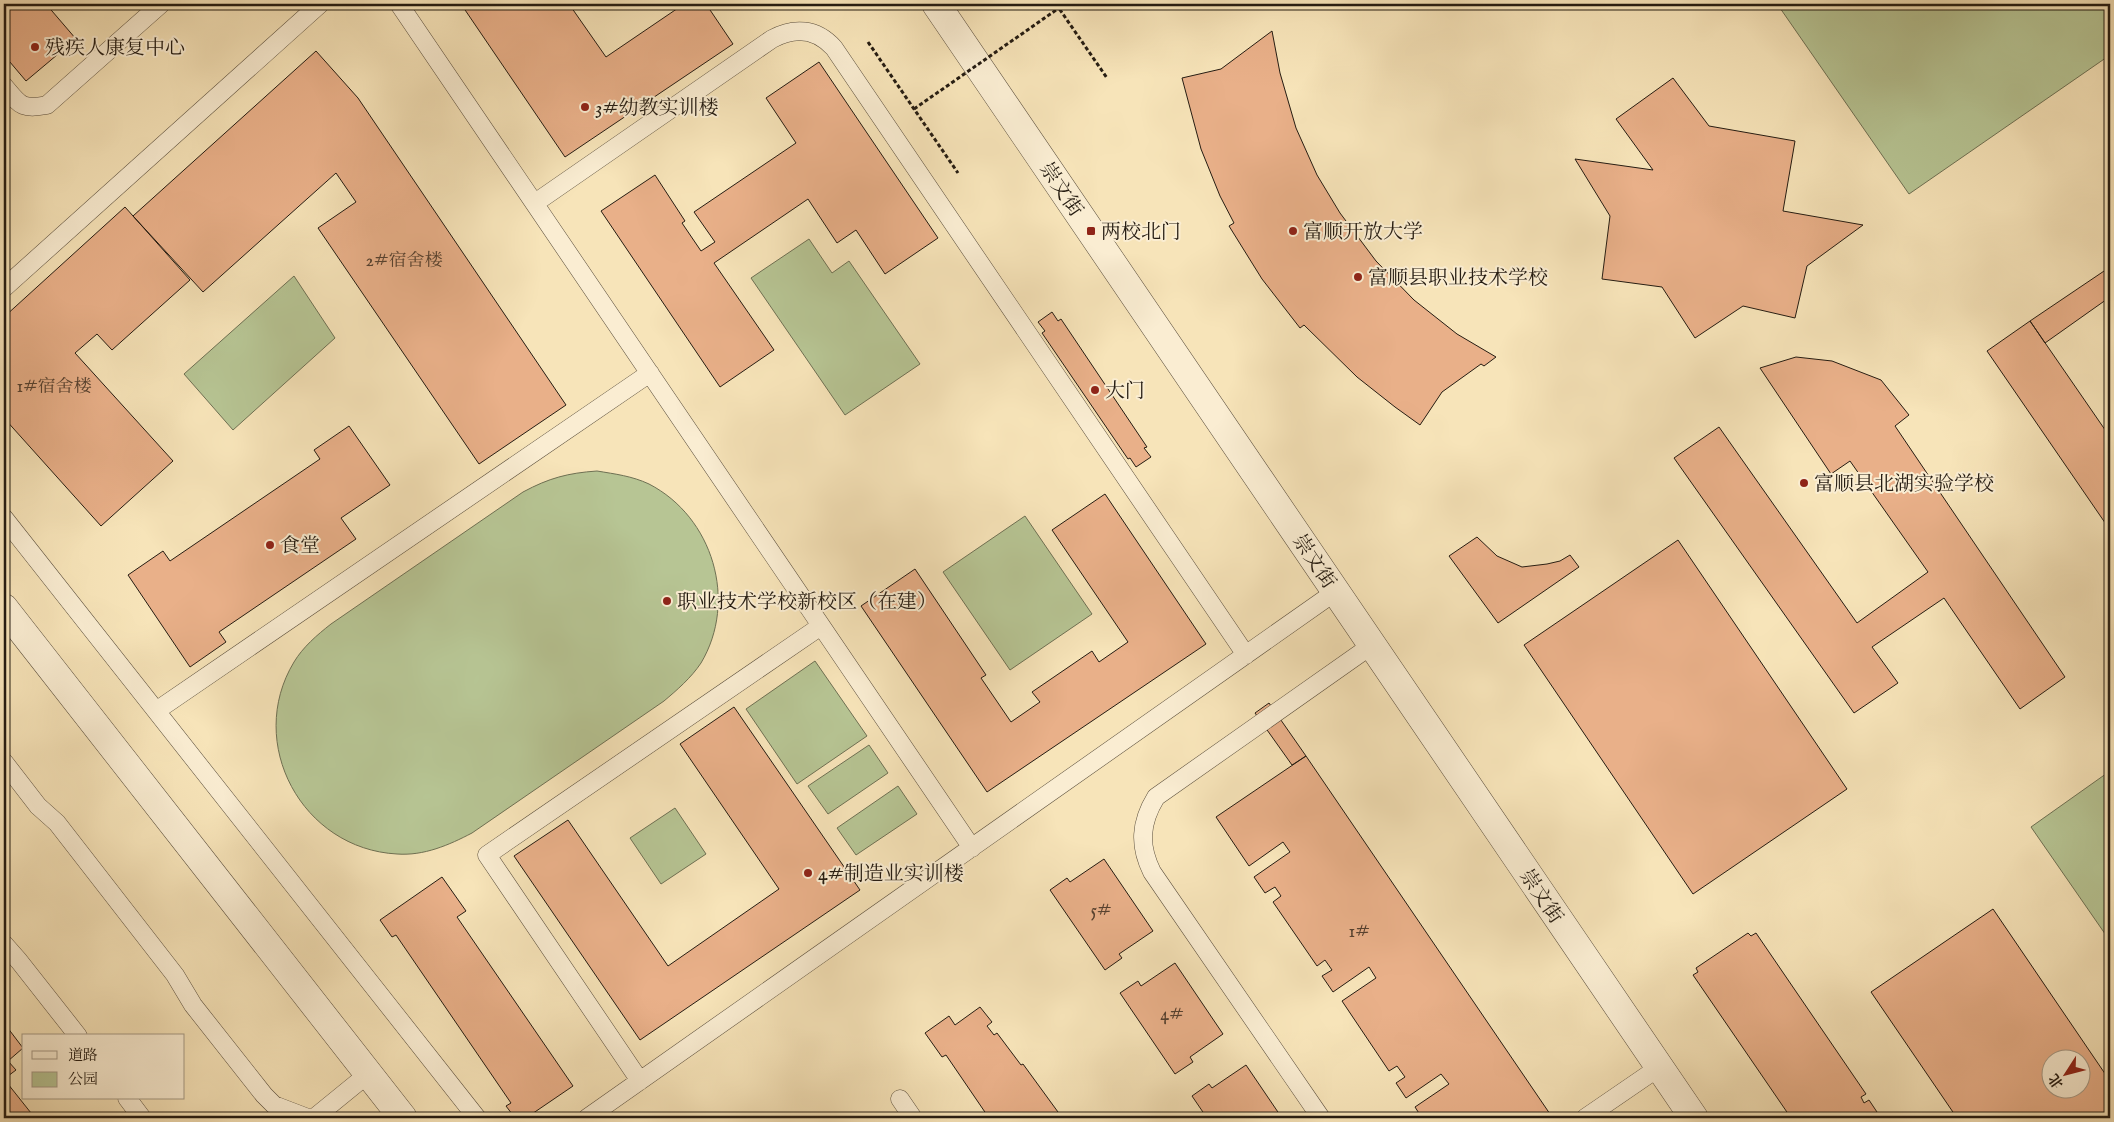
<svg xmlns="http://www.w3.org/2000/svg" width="2114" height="1122" viewBox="0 0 2114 1122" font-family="'IM FELL English','Noto Serif SC',serif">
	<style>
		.green { fill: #b7c594; stroke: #6e7053 }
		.building { fill: #e9b089; stroke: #251c12; fill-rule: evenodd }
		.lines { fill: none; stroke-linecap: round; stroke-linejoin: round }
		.service-casing { stroke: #5a4e3c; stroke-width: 19 }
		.minor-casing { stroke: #5a4e3c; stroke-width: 29 }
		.tertiary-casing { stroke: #5a4e3c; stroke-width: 29 }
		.path { stroke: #251c12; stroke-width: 3; stroke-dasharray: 4 2.5; stroke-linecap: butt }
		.service { stroke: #faedd2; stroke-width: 18 }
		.minor { stroke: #faedd2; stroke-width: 28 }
		.tertiary { stroke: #faedd2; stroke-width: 28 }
		.path-bridge { stroke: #251c12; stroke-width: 3; stroke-dasharray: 4 2.5; stroke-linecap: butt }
		.poi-dot { fill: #8f2418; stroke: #faedd2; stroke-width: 2 }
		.labels { text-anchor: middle; stroke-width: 4; stroke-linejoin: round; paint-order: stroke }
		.number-label { font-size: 18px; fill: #564130 }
		.poi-label { font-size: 20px; fill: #251c12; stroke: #faedd2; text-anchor: start }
		.street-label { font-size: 20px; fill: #251c12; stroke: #faedd2 }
	</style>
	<rect width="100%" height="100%" fill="#f7e4b9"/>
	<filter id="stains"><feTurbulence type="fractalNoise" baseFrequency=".004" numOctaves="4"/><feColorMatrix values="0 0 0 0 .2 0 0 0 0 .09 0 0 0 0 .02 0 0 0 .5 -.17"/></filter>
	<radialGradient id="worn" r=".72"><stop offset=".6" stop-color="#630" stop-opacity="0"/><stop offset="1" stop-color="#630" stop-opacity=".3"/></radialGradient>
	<path class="green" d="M 1785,4 L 2110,4 L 2110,55 L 1909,194 L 1780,8 Z
		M 809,239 L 832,273 L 849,261 L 920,364 L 845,415 L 751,278 Z
		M 294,276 L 335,338 L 233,430 L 184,374 Z
		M 597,471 C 615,474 632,476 649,484 C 713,517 738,601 701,663 C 691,678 677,690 664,701 L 472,833 C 449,845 424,856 397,854 C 302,849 245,743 294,662 C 303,647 317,635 331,624 L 523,492 C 549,478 568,473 597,471 Z
		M 1025,516 L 1092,614 L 1010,670 L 943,572 Z
		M 815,661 L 867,736 L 797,784 L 746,709 Z
		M 869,745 L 888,773 L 828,814 L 808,786 Z
		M 2110,771 L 2110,941 L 2031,827 Z
		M 898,786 L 917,814 L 856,855 L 837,828 Z
		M 675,808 L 706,854 L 661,884 L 630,838 Z"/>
	<path class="building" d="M 4,4 L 46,4 L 76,39 L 26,81 L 4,55 Z
		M 461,4 L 569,4 L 606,57 L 684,4 L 706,4 L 733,44 L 565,157 Z
		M 1272,31 L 1280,73 L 1296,128 L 1317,175 L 1340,213 L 1376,261 L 1414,300 L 1457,334 L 1496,357 L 1484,366 L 1481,364 L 1442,392 L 1420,425 L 1395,407 L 1357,377 L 1304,325 L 1300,328 L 1262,279 L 1229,226 L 1234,223 L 1220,196 L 1201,149 L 1182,78 L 1221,69 Z
		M 316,51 L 358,98 L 566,405 L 479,464 L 318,228 L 356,202 L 336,173 L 203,292 L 133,216 Z
		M 819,62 L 938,238 L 885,274 L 856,230 L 837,243 L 808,199 L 714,263 L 774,350 L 720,387 L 601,211 L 655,175 L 685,221 L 682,223 L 701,251 L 715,242 L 694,212 L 796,143 L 766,98 Z
		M 1673,78 L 1709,126 L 1795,141 L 1783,211 L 1863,225 L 1807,266 L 1795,318 L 1743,306 L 1695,338 L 1662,287 L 1602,279 L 1610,216 L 1575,159 L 1653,170 L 1616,119 Z
		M 125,207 L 190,280 L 112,350 L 97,334 L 75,353 L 173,461 L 101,526 L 4,418 L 4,317 Z
		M 2110,267 L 2110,297 L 2045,343 L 2030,321 Z
		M 1052,312 L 1058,321 L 1061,319 L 1147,447 L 1144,448 L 1151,457 L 1136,467 L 1130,458 L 1128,459 L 1042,333 L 1045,331 L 1038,322 Z
		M 2030,321 L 2110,437 L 2110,530 L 1987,351 Z
		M 1796,357 L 1832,361 L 1881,380 L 1909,415 L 1895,426 L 2065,677 L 2020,709 L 1944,598 L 1872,647 L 1898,683 L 1854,713 L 1674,458 L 1719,427 L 1857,623 L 1928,572 L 1850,461 L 1831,474 L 1760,368 Z
		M 349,426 L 390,485 L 341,518 L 356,539 L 219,632 L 226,642 L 190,667 L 128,575 L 163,551 L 170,561 L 320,459 L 314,450 Z
		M 1105,494 L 1206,644 L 987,792 L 861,606 L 915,569 L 986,675 L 981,678 L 1011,722 L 1040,702 L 1032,692 L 1092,651 L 1099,662 L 1128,642 L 1052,530 Z
		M 1477,537 L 1497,556 L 1522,567 L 1547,564 L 1560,561 L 1570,555 L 1579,567 L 1498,623 L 1449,556 Z
		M 1678,540 L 1847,789 L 1693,894 L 1524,645 Z
		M 1269,703 L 1306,756 L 1292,765 L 1255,713 Z
		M 734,707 L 860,890 L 640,1040 L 514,856 L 568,820 L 668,966 L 779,889 L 680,744 Z
		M 1306,756 L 1550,1114 L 1544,1118 L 1422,1118 L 1415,1107 L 1449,1084 L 1441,1074 L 1406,1098 L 1396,1083 L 1405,1077 L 1397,1066 L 1389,1071 L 1342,1001 L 1376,978 L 1369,967 L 1333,992 L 1322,976 L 1332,970 L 1325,960 L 1317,966 L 1273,902 L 1281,896 L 1275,887 L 1265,893 L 1254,877 L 1290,852 L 1283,842 L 1249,866 L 1216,817 Z
		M 1104,859 L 1153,931 L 1119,954 L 1122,958 L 1105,970 L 1050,890 L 1067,878 L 1070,882 Z
		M 442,877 L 466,911 L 457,917 L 573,1086 L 526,1118 L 515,1118 L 506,1106 L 511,1103 L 396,935 L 392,937 L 380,920 Z
		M 1993,909 L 2110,1081 L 2110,1118 L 1957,1118 L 1871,992 ZM 2052,1060 L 2082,1060 L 2082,1090 L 2052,1090 Z
		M 1748,933 L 1751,936 L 1756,933 L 1866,1094 L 1861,1097 L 1864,1103 L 1869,1100 L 1881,1118 L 1791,1118 L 1693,975 L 1698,972 L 1696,968 Z
		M 1175,963 L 1223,1034 L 1190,1057 L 1193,1062 L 1175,1074 L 1120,993 L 1138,981 L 1141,986 Z
		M 980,1007 L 992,1022 L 987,1026 L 994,1035 L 997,1033 L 1021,1065 L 1023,1064 L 1058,1112 L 1054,1115 L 1057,1118 L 989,1118 L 946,1055 L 942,1057 L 925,1033 L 949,1016 L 955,1025 Z
		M 4,1023 L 23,1048 L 8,1061 L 16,1070 L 4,1079 L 35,1118 L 4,1118 Z
		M 1246,1065 L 1282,1118 L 1207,1118 L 1192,1096 L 1209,1084 L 1212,1088 Z"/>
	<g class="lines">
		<defs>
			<path id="service" d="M 399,4 L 972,848
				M 4,86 C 20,105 21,110 47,105 L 161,4
				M 535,203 L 772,39 C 794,27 816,28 834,48 L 1246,655
				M 4,288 L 320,4
				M 4,518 L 477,1118
				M 156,711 L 650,373
				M 4,762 L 38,806 L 57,823 L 175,975 L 193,1005 L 264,1095 L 274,1105 L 308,1118
				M 4,944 L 19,961 L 78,1036
				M 640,1081 L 487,855 L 821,626
				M 127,1098 L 142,1118
				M 900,1099 L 913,1118
				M 314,1118 L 368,1074
				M 587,1118 L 1335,592
				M 1321,1118 L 1152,872 C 1139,846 1140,823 1156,797 L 1372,645
				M 1585,1118 L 1658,1068"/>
			<path id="minor" d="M 4,608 L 403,1118"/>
			<path id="tertiary" d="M 936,4 L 1694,1118"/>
		</defs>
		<use href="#service" class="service-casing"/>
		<use href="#minor" class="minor-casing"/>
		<use href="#tertiary" class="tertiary-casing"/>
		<path class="path" d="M 1056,4 L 1107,78
			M 868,42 L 958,173"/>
		<use href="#service" class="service"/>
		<use href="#minor" class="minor"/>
		<use href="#tertiary" class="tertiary"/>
		<path class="path-bridge" d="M 914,109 L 1059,8"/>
	</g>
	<g class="poi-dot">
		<circle cx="35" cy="47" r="5"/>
		<circle cx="585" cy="107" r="5"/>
		<rect x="1086" y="226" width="10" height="10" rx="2.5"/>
		<circle cx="1293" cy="231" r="5"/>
		<circle cx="1358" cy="277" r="5"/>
		<circle cx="1095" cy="390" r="5"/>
		<circle cx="1804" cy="483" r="5"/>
		<circle cx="270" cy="545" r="5"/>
		<circle cx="667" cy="601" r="5"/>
		<circle cx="808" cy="873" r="5"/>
	</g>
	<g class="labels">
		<g class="number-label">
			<text x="404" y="266">2#宿舍楼</text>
			<text x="54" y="392">1#宿舍楼</text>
			<text x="1101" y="916">5#</text>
			<text x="1359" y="937">1#</text>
			<text x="1172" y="1020">4#</text>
		</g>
		<g class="poi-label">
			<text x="45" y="54">残疾人康复中心</text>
			<text x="595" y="114">3#幼教实训楼</text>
			<text x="1101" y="238">两校北门</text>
			<text x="1303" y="238">富顺开放大学</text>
			<text x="1368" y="284">富顺县职业技术学校</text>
			<text x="1105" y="397">大门</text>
			<text x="1814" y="490">富顺县北湖实验学校</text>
			<text x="280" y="552">食堂</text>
			<text x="677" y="608">职业技术学校新校区（在建）</text>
			<text x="818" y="880">4#制造业实训楼</text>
		</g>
		<g class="street-label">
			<text transform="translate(1062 189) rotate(56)" y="7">崇文街</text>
			<text transform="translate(1315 561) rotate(56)" y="7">崇文街</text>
			<text transform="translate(1542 896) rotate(56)" y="7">崇文街</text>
		</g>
	</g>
	<rect width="2114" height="1122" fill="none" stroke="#f7e4b9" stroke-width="20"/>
	<rect x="5" y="5" width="2104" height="1112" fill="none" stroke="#251c12" stroke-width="2.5"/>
	<rect x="10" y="10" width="2094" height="1102" fill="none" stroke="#251c12"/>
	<rect x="22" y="1034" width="162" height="65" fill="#faedd2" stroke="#a59985"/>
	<rect x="32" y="1051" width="25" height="8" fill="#faedd2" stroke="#a59985"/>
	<text x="68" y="1060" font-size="15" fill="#251c12">道路</text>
	<rect x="32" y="1072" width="25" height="15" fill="#b7c594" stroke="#a59985"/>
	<text x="68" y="1084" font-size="15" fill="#251c12">公园</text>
	<g transform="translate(2066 1074) rotate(234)"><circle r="24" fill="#faedd2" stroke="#a59985"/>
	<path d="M0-4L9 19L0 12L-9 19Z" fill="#8f2418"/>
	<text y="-8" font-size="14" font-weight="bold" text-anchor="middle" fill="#251c12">北</text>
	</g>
	<rect width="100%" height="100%" filter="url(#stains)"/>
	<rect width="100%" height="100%" fill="url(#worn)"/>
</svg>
